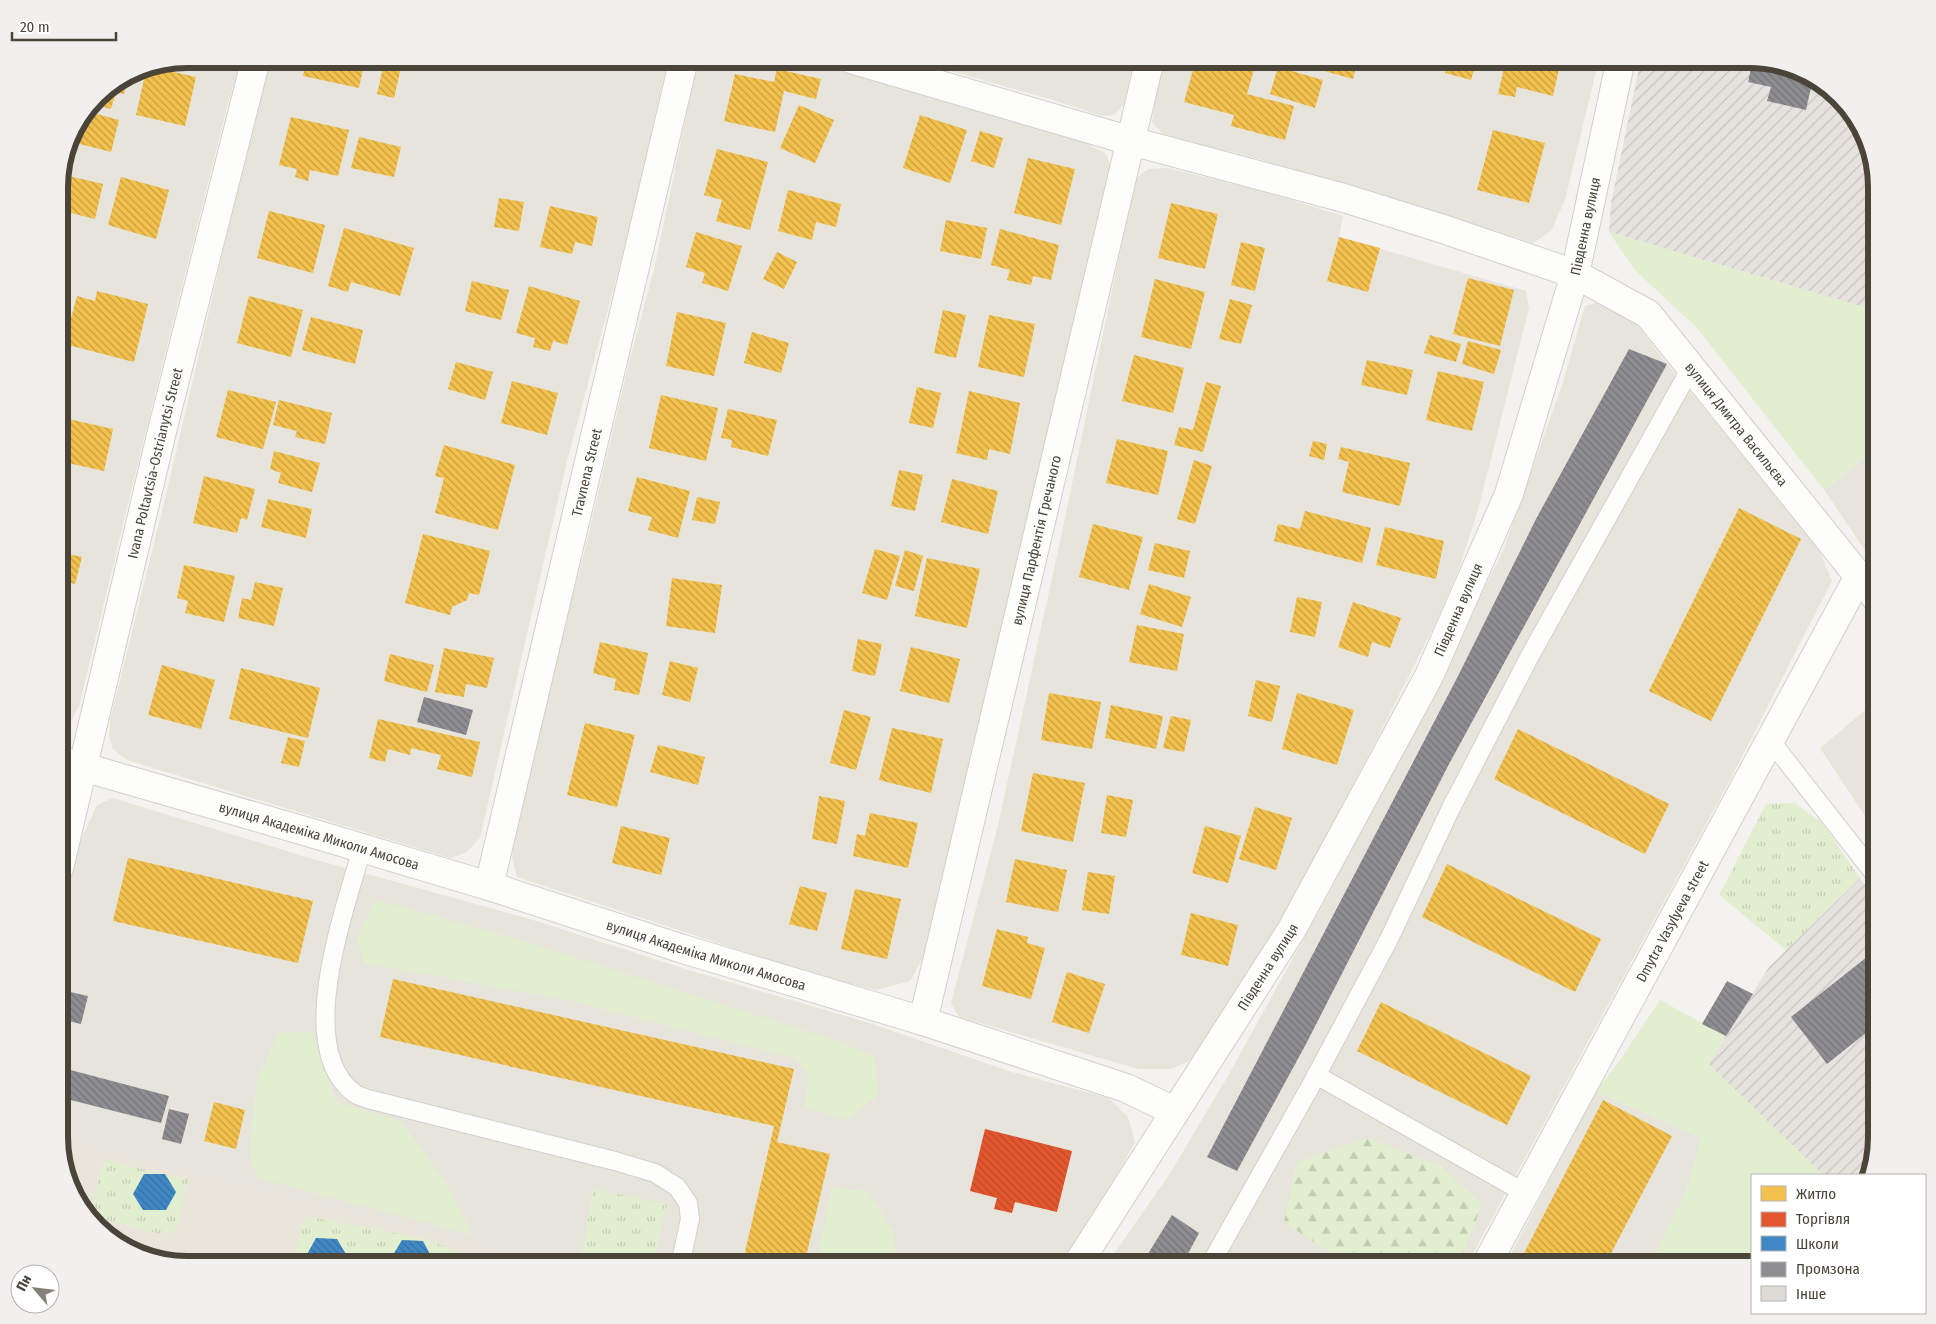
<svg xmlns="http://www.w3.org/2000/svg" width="1936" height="1324" viewBox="0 0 1936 1324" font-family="'Fira Sans Condensed',sans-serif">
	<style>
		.residential { fill: #e7e4dc }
		.industrial { fill: url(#industrial-furrows) }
		.education { fill: #eae5da }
		.grass { fill: #e1eecf }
		.forest { fill: url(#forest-firs) }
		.park { fill: url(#park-tufts) }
		.homes { fill: url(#homes-back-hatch) }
		.shops { fill: url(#shops-back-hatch) }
		.schools { fill: url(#schools-back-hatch) }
		.industry { fill: url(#industry-back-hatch) }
		.building { fill: url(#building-back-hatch) }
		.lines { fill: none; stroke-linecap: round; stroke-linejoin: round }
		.lane-casing { stroke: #d2d0cb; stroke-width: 20 }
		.street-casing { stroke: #d2d0cb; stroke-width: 30 }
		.lane { stroke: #fdfdfc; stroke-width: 18 }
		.street { stroke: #fdfdfc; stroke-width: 28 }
		.labels { text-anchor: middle; stroke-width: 5; stroke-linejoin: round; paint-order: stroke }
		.street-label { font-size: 14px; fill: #4b4439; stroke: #fff }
		.rim { fill: none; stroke: #4b4439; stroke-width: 6 }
	</style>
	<defs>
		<pattern id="industrial-furrows" width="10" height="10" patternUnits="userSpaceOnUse" patternTransform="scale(1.25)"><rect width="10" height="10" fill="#e6e2de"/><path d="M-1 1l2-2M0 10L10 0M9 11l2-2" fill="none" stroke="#c7c3bf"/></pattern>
		<pattern id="forest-firs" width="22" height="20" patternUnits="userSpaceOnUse" patternTransform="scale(1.25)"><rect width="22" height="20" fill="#e1eecf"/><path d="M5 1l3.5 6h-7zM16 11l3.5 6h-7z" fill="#c3cdb2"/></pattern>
		<pattern id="park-tufts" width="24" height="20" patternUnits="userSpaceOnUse" patternTransform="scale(1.25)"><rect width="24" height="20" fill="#e1eecf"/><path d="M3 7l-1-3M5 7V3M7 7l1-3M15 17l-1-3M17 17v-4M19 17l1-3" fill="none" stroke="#c3cdb2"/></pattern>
		<pattern id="homes-back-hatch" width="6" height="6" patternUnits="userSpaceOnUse" patternTransform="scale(1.25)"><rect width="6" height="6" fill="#f2c14e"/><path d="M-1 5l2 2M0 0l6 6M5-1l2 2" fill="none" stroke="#c69e42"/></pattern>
		<pattern id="shops-back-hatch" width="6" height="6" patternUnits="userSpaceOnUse" patternTransform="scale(1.25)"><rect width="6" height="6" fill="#e4572e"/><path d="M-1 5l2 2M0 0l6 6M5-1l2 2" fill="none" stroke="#bb4a28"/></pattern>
		<pattern id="schools-back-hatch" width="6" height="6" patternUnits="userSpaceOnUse" patternTransform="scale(1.25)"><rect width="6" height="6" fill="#3f88c5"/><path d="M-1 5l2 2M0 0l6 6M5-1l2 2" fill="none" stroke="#3771a1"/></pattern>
		<pattern id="industry-back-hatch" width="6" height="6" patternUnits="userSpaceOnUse" patternTransform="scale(1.25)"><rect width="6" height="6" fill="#8d8d92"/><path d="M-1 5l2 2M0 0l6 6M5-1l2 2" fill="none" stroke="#757578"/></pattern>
		<pattern id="building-back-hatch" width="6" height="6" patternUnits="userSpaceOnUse" patternTransform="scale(1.25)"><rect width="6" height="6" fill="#dedbd6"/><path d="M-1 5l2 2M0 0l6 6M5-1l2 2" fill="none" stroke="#c0bdb8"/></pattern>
	</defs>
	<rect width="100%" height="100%" fill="#f4f2ee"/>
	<path class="residential" d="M 186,59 L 241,59 L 228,104 L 150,414 L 79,706 L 65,733 L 59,733 L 59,178 L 69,137 L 96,96 L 138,68 Z
		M 268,59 L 668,59 L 629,231 L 567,461 L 480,838 L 467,852 L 450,858 L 127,760 L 113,749 L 109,736 L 110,720 L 166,495 Z
		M 698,59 L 810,59 L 1082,141 L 1106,154 L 1113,174 L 934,939 L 910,981 L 876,990 L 816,975 L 517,877 L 512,858 L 516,821 L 551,673 L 584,553 L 630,358 L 654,270 Z
		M 908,59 L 1134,59 L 1125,102 L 1115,115 L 1102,116 L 1050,99 Z
		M 1161,59 L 1599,59 L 1565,200 L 1551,231 L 1533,243 L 1395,199 L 1238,153 L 1168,140 L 1152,122 Z
		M 1168,168 L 1262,191 L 1343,216 L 1339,237 L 1526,291 L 1529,308 L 1478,510 L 1459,569 L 1438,618 L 1377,739 L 1249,983 L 1196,1058 L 1171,1069 L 1138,1069 L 959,1017 L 951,1003 L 998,825 L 1061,537 L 1135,179 L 1148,169 Z
		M 1600,302 L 1630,316 L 1667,364 L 1817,545 L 1832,581 L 1730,780 L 1467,1265 L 1106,1265 L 1171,1172 L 1229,1074 L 1328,895 L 1503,551 L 1562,385 L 1585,306 Z
		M 1877,446 L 1877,568 L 1825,491 Z
		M 1877,700 L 1877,834 L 1820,748 Z
		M 113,798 L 306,857 L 530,919 L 685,969 L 866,1022 L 1012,1072 L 1108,1098 L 1128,1117 L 1135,1142 L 1089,1226 L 1063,1265 L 186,1265 L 115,1244 L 76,1201 L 59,1146 L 59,928 L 77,848 L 97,805 Z
		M 1596,1091 L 1701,1138 L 1687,1190 L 1650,1265 L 1505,1265 Z"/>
	<path class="industrial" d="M 1641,59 L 1750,59 L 1821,80 L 1864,130 L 1877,186 L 1877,311 L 1609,232 L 1611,203 Z
		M 1860,878 L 1877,902 L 1877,1138 L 1866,1175 L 1823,1175 L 1708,1064 L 1769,967 Z"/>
	<path class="education" d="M 59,1141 L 486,1250 L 492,1265 L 186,1265 L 115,1244 L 76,1201 Z"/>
	<path class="grass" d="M 1609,232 L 1877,311 L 1877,446 L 1825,491 L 1697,328 L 1634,269 Z
		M 376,900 L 523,941 L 837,1041 L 875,1057 L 878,1095 L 847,1120 L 805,1107 L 808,1075 L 797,1059 L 568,1000 L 363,963 L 357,939 Z
		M 1660,1000 L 1726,1036 L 1709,1064 L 1823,1175 L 1752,1175 L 1752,1265 L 1650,1265 L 1687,1190 L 1701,1138 L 1596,1091 L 1620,1060 Z
		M 312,1032 L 336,1102 L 401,1121 L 444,1180 L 473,1235 L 258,1178 L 249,1154 L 257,1081 L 278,1033 Z
		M 832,1188 L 868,1191 L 895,1235 L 895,1265 L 816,1265 Z"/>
	<path class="forest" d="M 1368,1138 L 1442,1167 L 1482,1204 L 1463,1254 L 1453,1265 L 1355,1265 L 1345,1262 L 1284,1222 L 1297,1162 Z"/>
	<path class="park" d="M 1795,803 L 1823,824 L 1860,878 L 1786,950 L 1719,895 L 1766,804 Z
		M 104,1161 L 188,1179 L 176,1230 L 160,1234 L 90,1215 Z
		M 593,1189 L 667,1204 L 652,1265 L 580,1265 Z
		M 305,1216 L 421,1238 L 476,1258 L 475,1265 L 292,1265 Z"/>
	<path class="homes" d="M 307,59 L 365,59 L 359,88 L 303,76 Z
		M 385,59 L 402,63 L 394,98 L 377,94 Z
		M 1054,59 L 1099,59 L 1097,70 Z
		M 1196,59 L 1214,59 L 1254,69 L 1247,94 L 1294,106 L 1285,140 L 1231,126 L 1234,115 L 1184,102 Z
		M 1320,59 L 1358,59 L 1353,79 L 1317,69 Z
		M 1448,59 L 1477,59 L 1471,80 L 1445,73 Z
		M 1506,59 L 1536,59 L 1560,64 L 1553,96 L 1517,87 L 1515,97 L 1498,94 Z
		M 147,66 L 196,77 L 185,126 L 136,115 Z
		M 1278,67 L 1323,80 L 1315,108 L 1270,94 Z
		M 777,69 L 821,79 L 816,99 L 784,91 L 775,132 L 724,121 L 735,74 L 774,82 Z
		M 130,73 L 124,94 L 116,92 L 111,109 L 91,104 L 96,96 Z
		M 799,105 L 834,120 L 815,163 L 780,148 Z
		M 86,111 L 119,120 L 111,152 L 68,141 Z
		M 920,115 L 967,130 L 950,183 L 903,168 Z
		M 291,117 L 349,130 L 338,176 L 310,170 L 308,181 L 295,177 L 297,169 L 279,165 Z
		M 1493,130 L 1545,143 L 1529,203 L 1477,190 Z
		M 980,131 L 1003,138 L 994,168 L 971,161 Z
		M 359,137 L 401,147 L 394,177 L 351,168 Z
		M 717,149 L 768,162 L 750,230 L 716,221 L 722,200 L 704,195 Z
		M 1028,158 L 1075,169 L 1061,225 L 1014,213 Z
		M 60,174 L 103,184 L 95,219 L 59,210 Z
		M 121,177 L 169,190 L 156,239 L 108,225 Z
		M 788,190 L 841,204 L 836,227 L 816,222 L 812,240 L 778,231 Z
		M 499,198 L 524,202 L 519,231 L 494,227 Z
		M 1171,203 L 1218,214 L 1205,269 L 1158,258 Z
		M 550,206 L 598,217 L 592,246 L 575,242 L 572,254 L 540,247 Z
		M 269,211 L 325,225 L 313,273 L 257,258 Z
		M 946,220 L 987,228 L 981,259 L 940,251 Z
		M 344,228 L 414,248 L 400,296 L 351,282 L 348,292 L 328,286 Z
		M 1000,229 L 1059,245 L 1051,280 L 1033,276 L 1031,285 L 1007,280 L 1010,270 L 991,265 Z
		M 696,232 L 742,246 L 728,291 L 702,283 L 705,273 L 686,267 Z
		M 1339,237 L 1380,248 L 1368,292 L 1327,281 Z
		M 1241,242 L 1265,248 L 1255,291 L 1231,285 Z
		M 777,252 L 797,262 L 784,289 L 763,279 Z
		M 1468,278 L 1514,290 L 1500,346 L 1453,334 Z
		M 1155,279 L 1205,292 L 1191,349 L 1141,337 Z
		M 472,281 L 509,290 L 501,320 L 465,311 Z
		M 529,286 L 580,301 L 567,345 L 553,341 L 550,351 L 533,347 L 535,338 L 516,333 Z
		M 97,291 L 148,304 L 134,362 L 64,344 L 77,296 L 95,301 Z
		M 249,296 L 303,310 L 291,357 L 237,343 Z
		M 1230,299 L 1252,305 L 1241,344 L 1219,339 Z
		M 943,310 L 966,315 L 956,358 L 934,353 Z
		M 677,312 L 726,323 L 714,376 L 666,366 Z
		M 989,315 L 1035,324 L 1024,377 L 978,367 Z
		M 311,317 L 363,330 L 355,364 L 302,350 Z
		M 752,332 L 789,343 L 781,373 L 744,363 Z
		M 1430,335 L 1461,344 L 1456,362 L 1424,353 Z
		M 1468,341 L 1501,350 L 1494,374 L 1462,364 Z
		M 1134,355 L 1184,368 L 1173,413 L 1122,401 Z
		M 1367,360 L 1413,370 L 1407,395 L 1361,385 Z
		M 456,362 L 493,372 L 485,400 L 448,389 Z
		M 1438,371 L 1484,382 L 1472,431 L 1426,420 Z
		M 512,381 L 558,393 L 547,435 L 501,423 Z
		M 1206,382 L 1221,386 L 1203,452 L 1174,445 L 1179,427 L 1193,430 Z
		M 917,387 L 941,393 L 933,428 L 909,423 Z
		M 228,390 L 276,402 L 263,449 L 216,437 Z
		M 969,391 L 1020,403 L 1010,454 L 989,449 L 987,460 L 956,453 Z
		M 661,395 L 718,408 L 706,461 L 649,448 Z
		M 279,400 L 332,413 L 325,444 L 295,437 L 297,431 L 273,425 Z
		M 728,409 L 777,420 L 768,456 L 731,447 L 732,440 L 721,438 Z
		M 64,418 L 113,429 L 104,471 L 59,461 L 59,437 Z
		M 1117,439 L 1168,451 L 1158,495 L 1106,483 Z
		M 1313,441 L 1327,444 L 1324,460 L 1309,456 Z
		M 444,445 L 515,465 L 498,530 L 435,513 L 444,478 L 435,476 Z
		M 1341,447 L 1410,463 L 1400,506 L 1342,492 L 1349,462 L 1338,459 Z
		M 274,451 L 320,463 L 312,492 L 278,483 L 281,473 L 270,469 Z
		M 1194,460 L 1212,466 L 1195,524 L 1177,519 Z
		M 899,470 L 923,475 L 915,511 L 891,506 Z
		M 204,476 L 255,489 L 247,520 L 241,518 L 237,533 L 193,523 Z
		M 637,477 L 690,491 L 678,538 L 648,530 L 652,517 L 628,511 Z
		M 952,479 L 998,491 L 988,534 L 941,522 Z
		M 697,497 L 720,502 L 715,524 L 692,520 Z
		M 268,499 L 312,509 L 306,538 L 261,527 Z
		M 1739,508 L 1801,539 L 1711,721 L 1649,691 Z
		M 1305,511 L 1371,528 L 1362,563 L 1274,541 L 1278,524 L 1300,529 Z
		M 1093,524 L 1143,537 L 1129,590 L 1079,577 Z
		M 1385,527 L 1444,541 L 1436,579 L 1376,565 Z
		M 423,534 L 490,551 L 479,595 L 469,593 L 467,600 L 452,607 L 450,615 L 405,603 Z
		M 1155,543 L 1190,551 L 1184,578 L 1148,570 Z
		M 875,549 L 900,556 L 887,600 L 862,593 Z
		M 905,550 L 923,556 L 914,591 L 895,586 Z
		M 59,552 L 82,557 L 75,584 L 59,580 Z
		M 927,558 L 980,569 L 967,628 L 915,616 Z
		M 184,565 L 235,576 L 224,622 L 185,613 L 188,601 L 177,598 Z
		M 672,578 L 722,585 L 715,633 L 666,626 Z
		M 255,582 L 283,588 L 274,626 L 238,618 L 242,598 L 251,600 Z
		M 1149,584 L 1191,597 L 1182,627 L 1140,614 Z
		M 1297,597 L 1322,602 L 1315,637 L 1290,632 Z
		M 1353,602 L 1401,618 L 1390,648 L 1372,642 L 1368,657 L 1338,647 Z
		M 59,622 L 70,624 L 60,665 L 59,665 Z
		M 1137,625 L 1184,634 L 1177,671 L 1129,662 Z
		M 858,639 L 882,644 L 875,676 L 852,671 Z
		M 600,642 L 648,653 L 639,695 L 614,690 L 616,679 L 593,673 Z
		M 911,647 L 960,659 L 949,703 L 900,691 Z
		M 444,648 L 494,658 L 487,688 L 466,684 L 464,697 L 435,692 Z
		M 390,654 L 434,665 L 427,692 L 384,681 Z
		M 670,661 L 698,668 L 690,702 L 662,695 Z
		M 162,665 L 215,680 L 201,729 L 148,715 Z
		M 241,668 L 320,688 L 308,738 L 229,719 Z
		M 1256,680 L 1280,686 L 1272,722 L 1248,716 Z
		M 1049,693 L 1101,702 L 1092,749 L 1041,740 Z
		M 1297,693 L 1354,710 L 1337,765 L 1282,749 Z
		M 1111,705 L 1163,716 L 1156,749 L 1105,738 Z
		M 844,710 L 871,717 L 856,770 L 830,763 Z
		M 1171,716 L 1191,720 L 1184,752 L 1163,748 Z
		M 378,719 L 480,742 L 472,777 L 437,769 L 441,755 L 411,748 L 410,755 L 388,749 L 385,762 L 369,758 Z
		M 585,723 L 635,735 L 617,807 L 567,795 Z
		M 1877,723 L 1877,746 L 1866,730 Z
		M 892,728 L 943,739 L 931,793 L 879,780 Z
		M 1518,729 L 1669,804 L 1645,854 L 1494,779 Z
		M 288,737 L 305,741 L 299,767 L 281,763 Z
		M 658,745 L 705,757 L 698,785 L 650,772 Z
		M 1033,773 L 1085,783 L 1073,842 L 1021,831 Z
		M 1107,795 L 1133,800 L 1126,837 L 1101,833 Z
		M 819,796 L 845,801 L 837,844 L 812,839 Z
		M 1255,807 L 1292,818 L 1276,870 L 1239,859 Z
		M 870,813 L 918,823 L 908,868 L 853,856 L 857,834 L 865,836 Z
		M 621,826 L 670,838 L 661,875 L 612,863 Z
		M 1205,826 L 1241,836 L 1228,883 L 1192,873 Z
		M 128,858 L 313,901 L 298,963 L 113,921 Z
		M 1015,859 L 1067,870 L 1058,912 L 1006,902 Z
		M 1447,864 L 1601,939 L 1575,992 L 1422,917 Z
		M 1088,872 L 1115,876 L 1109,914 L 1082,910 Z
		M 800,886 L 827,893 L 817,931 L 789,924 Z
		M 855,889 L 901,899 L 887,959 L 841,949 Z
		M 1191,913 L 1238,925 L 1228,966 L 1181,955 Z
		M 997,929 L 1028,937 L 1027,943 L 1045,948 L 1031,999 L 982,986 Z
		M 1067,972 L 1105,984 L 1089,1033 L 1052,1022 Z
		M 393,979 L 794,1069 L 777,1142 L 830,1154 L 804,1265 L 742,1265 L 774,1126 L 380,1037 Z
		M 1381,1002 L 1531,1076 L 1507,1125 L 1357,1051 Z
		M 1603,1100 L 1672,1136 L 1605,1265 L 1518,1265 Z
		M 214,1102 L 245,1110 L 236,1149 L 204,1141 Z"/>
	<path class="shops" d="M 985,1129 L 1072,1151 L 1057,1212 L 1015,1202 L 1012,1213 L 994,1209 L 997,1198 L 970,1191 Z"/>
	<path class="schools" d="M 144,1174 L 165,1174 L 176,1192 L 166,1210 L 143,1210 L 133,1194 Z
		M 316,1238 L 337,1239 L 347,1256 L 343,1265 L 309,1265 L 305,1258 Z
		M 402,1240 L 423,1241 L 432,1258 L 428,1265 L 394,1265 L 390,1260 Z"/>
	<path class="industry" d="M 1753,60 L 1813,78 L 1806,110 L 1767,101 L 1771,87 L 1748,82 Z
		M 1629,349 L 1667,364 L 1448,766 L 1306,1044 L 1237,1171 L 1207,1157 L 1457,678 L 1536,519 Z
		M 424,697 L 473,710 L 466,735 L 417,722 Z
		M 1877,949 L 1877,1024 L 1827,1064 L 1791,1017 Z
		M 1727,981 L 1753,994 L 1726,1036 L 1702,1024 Z
		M 66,991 L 88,996 L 81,1024 L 60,1019 Z
		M 59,1067 L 169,1096 L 161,1123 L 59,1097 Z
		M 169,1109 L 189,1114 L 181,1144 L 162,1139 Z
		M 1172,1215 L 1199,1233 L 1182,1265 L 1141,1265 Z
		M 881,1254 L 895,1258 L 893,1265 L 877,1265 Z"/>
	<path class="building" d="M 1877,339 L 1877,367 L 1868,364 Z"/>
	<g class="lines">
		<defs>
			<path id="lane" d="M 1770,740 L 1877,877
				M 362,848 C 346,908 293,1047 354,1093 C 359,1097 366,1098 372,1100 L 615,1161 L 655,1173 L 677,1187 L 688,1203 L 690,1219 L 680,1265
				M 1316,1075 L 1525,1193
				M 1210,1265 L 1309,1089 L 1388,941 L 1451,808 L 1532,652 L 1691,368"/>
			<g id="street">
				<path id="s1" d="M 851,59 L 1131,141 L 1344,198 L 1443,229 L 1575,274 L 1648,314 L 1877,599"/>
				<path id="s2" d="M 59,760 L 308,832 L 489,886 L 683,949 L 923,1021 L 1126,1088 L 1174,1111"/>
				<path id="s3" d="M 59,868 L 163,427 L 256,59"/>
				<path id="s4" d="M 489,886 L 684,59"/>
				<path id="s5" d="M 923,1021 L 1150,59"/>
				<path id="s6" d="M 1077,1265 L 1292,929 L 1429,676 L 1509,494 L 1575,274 L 1621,59"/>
				<path id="s7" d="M 1486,1265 L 1859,576"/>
			</g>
		</defs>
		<use href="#lane" class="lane-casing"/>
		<use href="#street" class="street-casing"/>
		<use href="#lane" class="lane"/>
		<use href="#street" class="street"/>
	</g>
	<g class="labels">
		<g class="street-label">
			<text dy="5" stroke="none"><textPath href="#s6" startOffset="1164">Південна вулиця</textPath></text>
			<text dy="5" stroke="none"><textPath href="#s1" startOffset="980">вулиця Дмитра Васильєва</textPath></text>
			<text dy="5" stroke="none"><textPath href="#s3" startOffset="416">Ivana Poltavtsia-Ostrianytsi Street</textPath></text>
			<text dy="5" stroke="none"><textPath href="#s4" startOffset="425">Travnena Street</textPath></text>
			<text dy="5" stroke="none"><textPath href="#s5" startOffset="494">вулиця Парфентія Гречаного</textPath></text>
			<text dy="5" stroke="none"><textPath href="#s6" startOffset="759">Південна вулиця</textPath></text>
			<text dy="5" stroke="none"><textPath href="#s2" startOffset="271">вулиця Академіка Миколи Амосова</textPath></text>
			<text dy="5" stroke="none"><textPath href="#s7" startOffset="391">Dmytra Vasylyeva street</textPath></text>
			<text dy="5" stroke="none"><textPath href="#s2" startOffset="676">вулиця Академіка Миколи Амосова</textPath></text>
			<text dy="5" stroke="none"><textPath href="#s6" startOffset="354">Південна вулиця</textPath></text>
		</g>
	</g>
	<path d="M0 0H1936V1324H0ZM187 68H1749A119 119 0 0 1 1868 187V1137A119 119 0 0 1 1749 1256H187A119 119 0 0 1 68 1137V187A119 119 0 0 1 187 68Z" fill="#f1f0ef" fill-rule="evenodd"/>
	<path class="rim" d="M187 68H1749A119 119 0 0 1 1868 187V1137A119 119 0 0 1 1749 1256H187A119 119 0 0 1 68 1137V187A119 119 0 0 1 187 68Z"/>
	<rect x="1751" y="1174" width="175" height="140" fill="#ffffff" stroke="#b7b4b0"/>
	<rect x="1761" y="1186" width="25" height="15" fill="#f2c14e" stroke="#b7b4b0"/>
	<text x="1796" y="1199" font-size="15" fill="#4b4439">Житло</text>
	<rect x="1761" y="1212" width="25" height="15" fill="#e4572e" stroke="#b7b4b0"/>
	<text x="1796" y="1224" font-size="15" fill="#4b4439">Торгівля</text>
	<rect x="1761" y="1236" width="25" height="15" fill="#3f88c5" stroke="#b7b4b0"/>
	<text x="1796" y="1249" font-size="15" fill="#4b4439">Школи</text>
	<rect x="1761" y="1262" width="25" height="15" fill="#8d8d92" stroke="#b7b4b0"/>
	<text x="1796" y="1274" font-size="15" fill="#4b4439">Промзона</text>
	<rect x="1761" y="1286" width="25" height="15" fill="#dedbd6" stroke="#b7b4b0"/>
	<text x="1796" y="1299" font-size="15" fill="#4b4439">Інше</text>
	<g transform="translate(35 1289) rotate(298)"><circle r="24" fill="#ffffff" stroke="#b7b4b0"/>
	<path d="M0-4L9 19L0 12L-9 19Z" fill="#868178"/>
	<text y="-8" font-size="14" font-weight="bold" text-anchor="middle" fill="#4b4439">Пн</text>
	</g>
	<path d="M12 32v8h104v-8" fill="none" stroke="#4b4439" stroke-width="2.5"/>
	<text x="20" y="32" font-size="15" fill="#4b4439" stroke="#ffffff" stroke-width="4" paint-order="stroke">20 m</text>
</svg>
